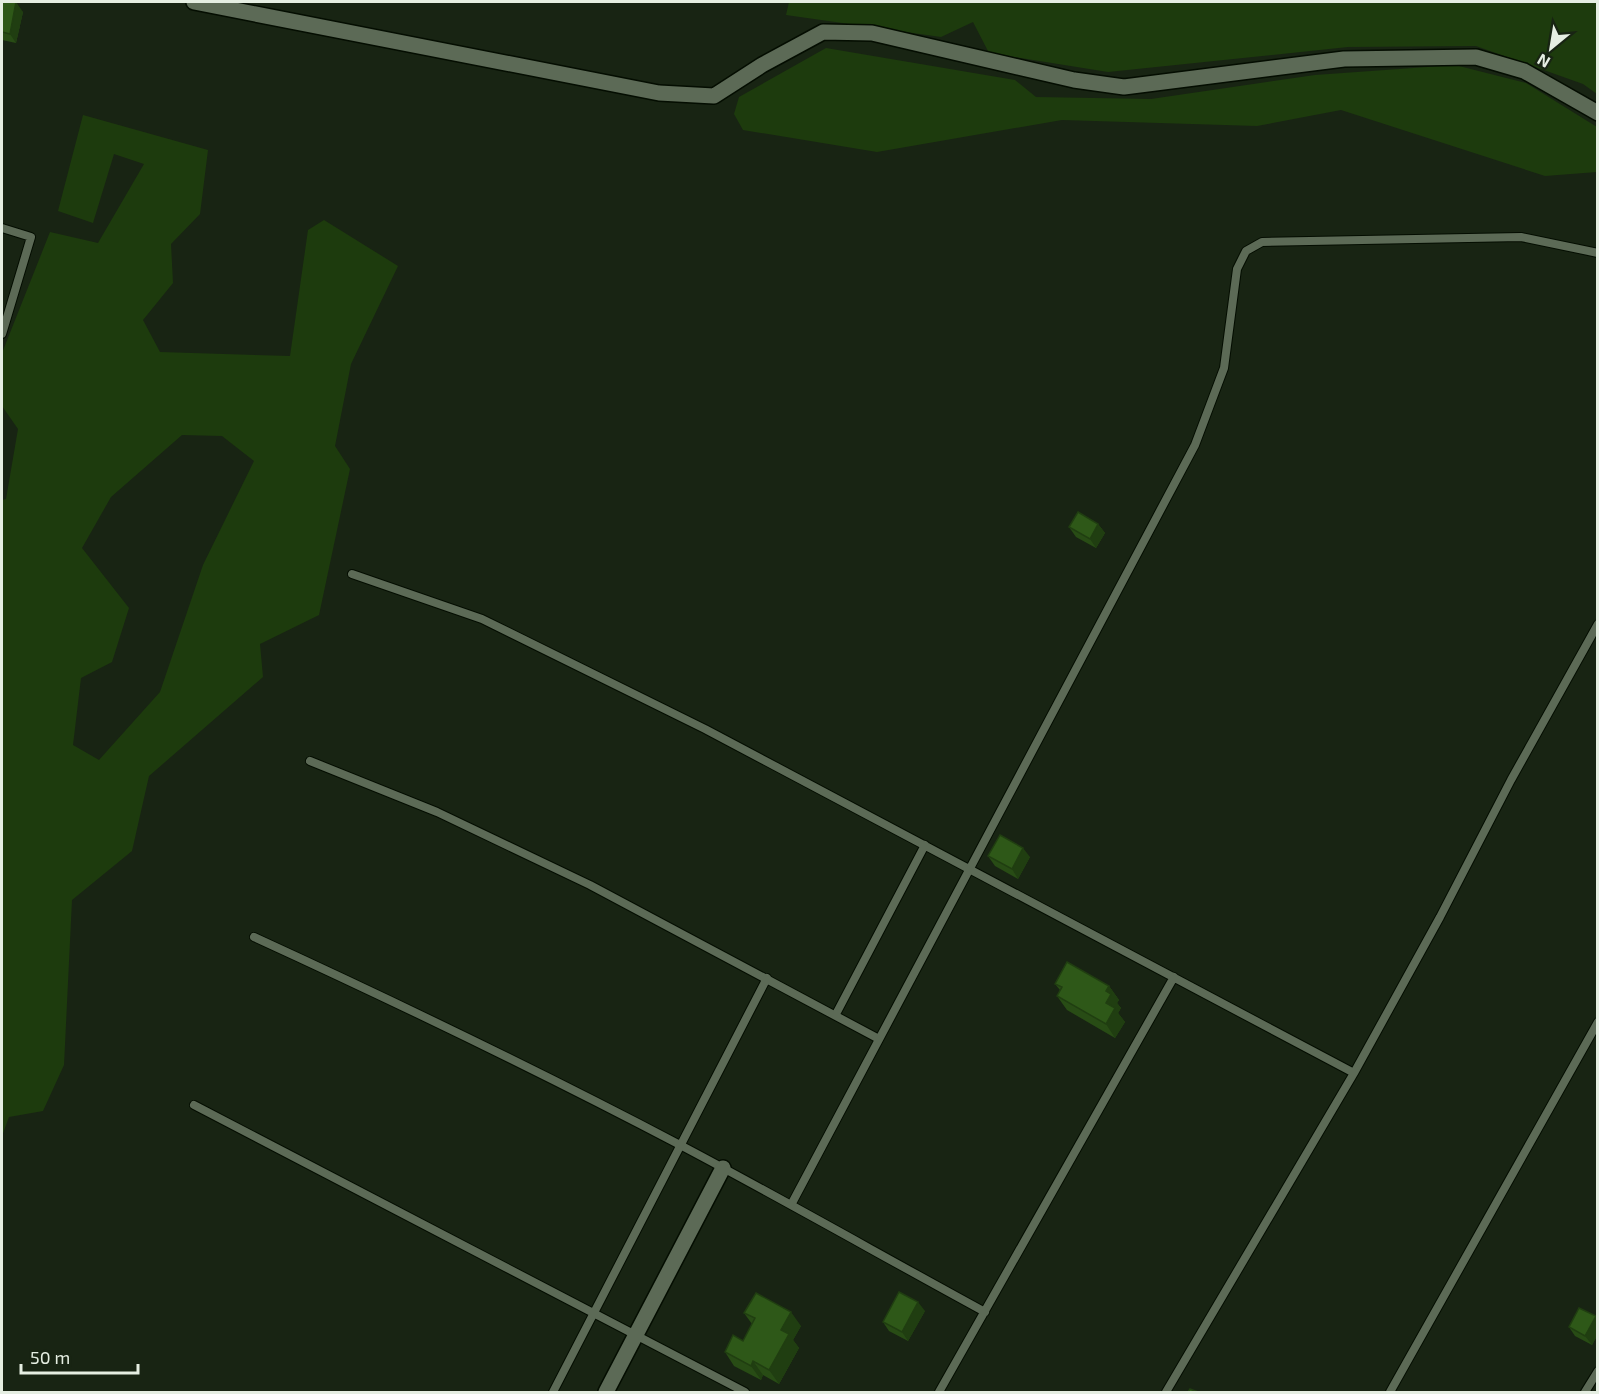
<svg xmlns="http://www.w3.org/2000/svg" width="1599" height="1394" viewBox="0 0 1599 1394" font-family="'Exo 2',sans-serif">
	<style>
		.green { fill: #1d3b0d; fill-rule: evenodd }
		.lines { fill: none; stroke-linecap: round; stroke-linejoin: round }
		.lane-casing { stroke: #040d01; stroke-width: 10 }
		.street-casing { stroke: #040d01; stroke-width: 18 }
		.lane { stroke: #5c6a56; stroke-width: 8 }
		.street { stroke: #5c6a56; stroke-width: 15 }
		.wall { fill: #284c15 }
		.shaded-wall { fill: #203e11 }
		.building { fill: #2e5818; stroke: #203e11; stroke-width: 1.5 }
	</style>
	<rect width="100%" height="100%" fill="#182413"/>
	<path class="green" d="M 789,2 L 1597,2 L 1597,94 L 1583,84 L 1476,46 L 1348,47 L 1108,72 L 989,53 L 973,22 L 941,37 L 786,15 Z
		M 826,48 L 1015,80 L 1036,97 L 1151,99 L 1315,75 L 1455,65 L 1526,83 L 1597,127 L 1597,172 L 1545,176 L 1341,110 L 1257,126 L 1062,120 L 877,152 L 743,130 L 734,114 L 739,97 Z
		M 83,115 L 208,150 L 200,214 L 171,244 L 173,283 L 143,320 L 160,352 L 290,356 L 308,230 L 324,220 L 398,266 L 351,364 L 335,446 L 350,469 L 319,615 L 260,644 L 263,677 L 149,776 L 132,851 L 72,900 L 64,1065 L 43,1111 L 9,1117 L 2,1136 L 2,500 L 6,499 L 18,429 L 2,406 L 2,353 L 50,232 L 98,243 L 144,164 L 114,154 L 93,223 L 58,211 ZM 182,435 L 222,436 L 254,461 L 203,565 L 160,692 L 99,760 L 73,745 L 81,678 L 112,662 L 129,608 L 82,548 L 111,497 Z"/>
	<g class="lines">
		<defs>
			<path id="lane" d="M 2,228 L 31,237 L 2,334
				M 352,574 L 482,619 L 705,729 L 1354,1073
				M 310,761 L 437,812 L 590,885 L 879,1039
				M 254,937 C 398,1003 541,1072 682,1146 C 784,1200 884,1257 985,1312
				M 836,1014 L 925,845
				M 194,1105 L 745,1392
				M 791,1205 L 1195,445 L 1224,368 L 1237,269 L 1246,251 L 1262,242 L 1521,237 L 1598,253
				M 553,1392 L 767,978
				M 939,1392 L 1174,977
				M 1166,1392 L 1354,1073 L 1440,917 L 1511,780 L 1598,624
				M 1390,1392 L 1598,1022
				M 1585,1392 L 1598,1371"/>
			<path id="street" d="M 194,2 L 659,93 L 714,96 L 762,65 L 823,32 L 872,33 L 1074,80 L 1124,87 L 1344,59 L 1476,57 L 1524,71 L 1598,113
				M 606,1392 L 723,1168"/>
		</defs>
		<use href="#lane" class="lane-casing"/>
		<use href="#street" class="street-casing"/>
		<use href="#lane" class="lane"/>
		<use href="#street" class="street"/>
	</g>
	<path class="wall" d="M 2,2 L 23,12 L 16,43 L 2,40 Z
		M 1098,524 L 1105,533 L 1096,548 L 1076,537 L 1069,527 Z
		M 988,856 L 1030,857 L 1018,879 L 995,866 Z
		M 1055,984 L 1109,986 L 1119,1000 L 1117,1003 L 1121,1008 L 1118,1013 L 1125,1022 L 1115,1038 L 1067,1010 L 1057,996 L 1060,990 Z
		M 925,1311 L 908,1341 L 889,1331 L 883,1322 Z
		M 744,1313 L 801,1326 L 793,1340 L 799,1348 L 779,1384 L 763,1375 L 761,1380 L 734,1366 L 725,1352 L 743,1341 L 752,1324 Z
		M 1598,1319 L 1598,1334 L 1592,1345 L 1575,1336 L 1569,1327 Z"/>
	<path class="shaded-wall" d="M 16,2 L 23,12 L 16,43 L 10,34 Z
		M 1098,524 L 1105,533 L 1096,548 L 1090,539 Z
		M 1023,848 L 1030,857 L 1018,879 L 1012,869 Z
		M 1109,986 L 1119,1000 L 1117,1003 L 1121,1008 L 1118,1013 L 1125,1022 L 1115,1038 L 1106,1024 L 1106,991 Z
		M 918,1302 L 925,1311 L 908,1341 L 902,1332 Z
		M 791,1312 L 801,1326 L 793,1340 L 799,1348 L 779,1384 L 769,1370 L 781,1330 Z
		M 1596,1316 L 1598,1319 L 1598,1334 L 1592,1345 L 1585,1336 Z
		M 753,1361 L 763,1375 L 761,1380 L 751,1366 Z"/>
	<path class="building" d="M 2,2 L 16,2 L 10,34 L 2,32 Z
		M 1078,512 L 1098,524 L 1090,539 L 1069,527 Z
		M 1000,835 L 1023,848 L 1012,869 L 988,856 Z
		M 1067,962 L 1109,986 L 1106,991 L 1111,994 L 1106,1003 L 1115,1008 L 1106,1024 L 1057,996 L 1062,987 L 1055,984 Z
		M 899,1292 L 918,1302 L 902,1332 L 883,1322 Z
		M 756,1293 L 791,1312 L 781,1330 L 789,1334 L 769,1370 L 753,1361 L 751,1366 L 725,1352 L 733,1335 L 743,1341 L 755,1318 L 744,1313 Z
		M 1579,1308 L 1596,1316 L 1585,1336 L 1569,1327 Z
		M 1190,1389 L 1198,1392 L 1188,1392 Z"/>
	<rect width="1599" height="1394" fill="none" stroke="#e5eee2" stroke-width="6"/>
	<g transform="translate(1551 48) rotate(210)" stroke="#182413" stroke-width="4.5" paint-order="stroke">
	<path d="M0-4.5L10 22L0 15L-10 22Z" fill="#e5eee2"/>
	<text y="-9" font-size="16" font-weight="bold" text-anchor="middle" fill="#e5eee2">N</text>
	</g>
	<path d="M21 1364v9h117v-9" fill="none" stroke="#e5eee2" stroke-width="3"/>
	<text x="30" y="1364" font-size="18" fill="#e5eee2" stroke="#182413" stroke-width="4.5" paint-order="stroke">50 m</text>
</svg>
